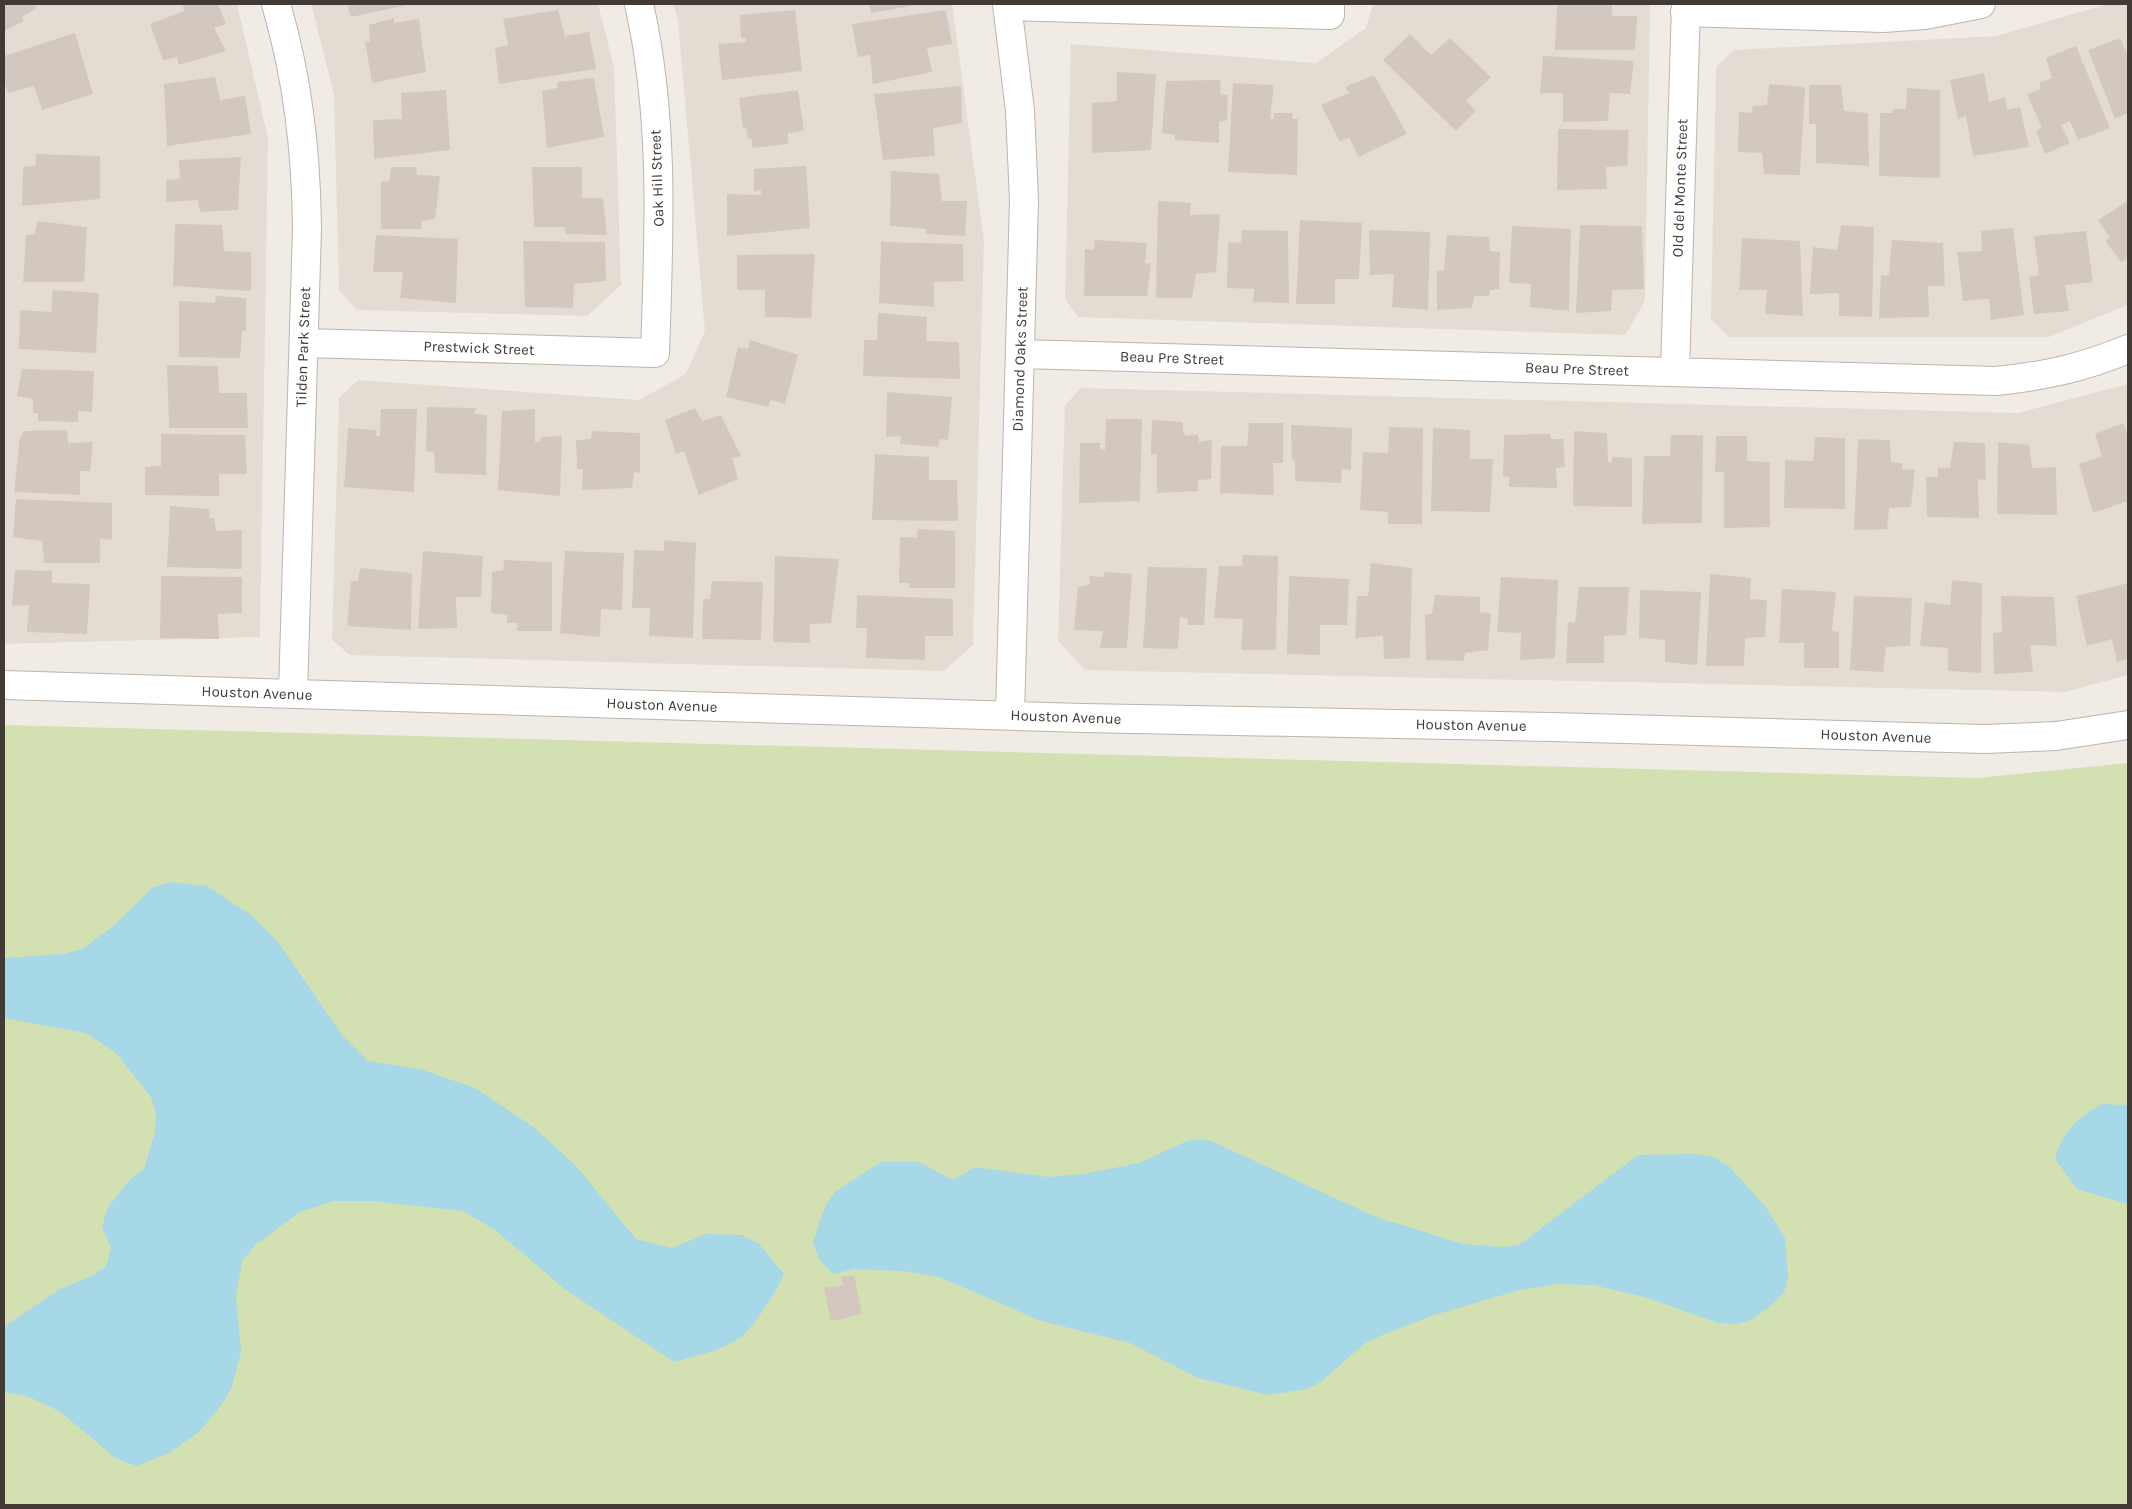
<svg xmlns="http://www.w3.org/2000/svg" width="2132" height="1509" viewBox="0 0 2132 1509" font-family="Karla,sans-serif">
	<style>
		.residential { fill: #e4dcd3 }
		.green { fill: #d3e0b2 }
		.water { fill: #a7d8e7 }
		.building { fill: #d3c8bf }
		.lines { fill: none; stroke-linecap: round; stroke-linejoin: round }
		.minor-casing { stroke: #bdb4ac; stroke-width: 30 }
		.minor { stroke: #fff; stroke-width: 28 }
		.labels { text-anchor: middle; stroke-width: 4; stroke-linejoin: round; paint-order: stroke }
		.street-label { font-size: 15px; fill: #423b35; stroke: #fff }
	</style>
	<rect width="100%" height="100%" fill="#f0ebe5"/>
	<path class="residential" d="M 4,4 L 237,4 L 268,138 L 260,637 L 4,644 Z
		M 311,4 L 598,4 L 614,67 L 621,285 L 587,316 L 357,310 L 339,290 L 334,95 Z
		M 673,4 L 952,4 L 984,241 L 973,645 L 944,671 L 350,655 L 332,640 L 339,398 L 358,380 L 639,400 L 686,374 L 705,331 L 678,20 Z
		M 1373,4 L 1650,4 L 1645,301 L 1625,335 L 1078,317 L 1065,299 L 1071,44 L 1316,63 L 1366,28 Z
		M 2108,4 L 2128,4 L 2128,305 L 2049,337 L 1729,337 L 1711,319 L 1716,67 L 1734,50 L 1996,36 Z
		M 2128,384 L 2128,675 L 2065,692 L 1085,670 L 1058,641 L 1065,406 L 1080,388 L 2018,413 Z"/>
	<path class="green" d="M 4,725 L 1977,778 L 2128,763 L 2128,1505 L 4,1505 Z"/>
	<path class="water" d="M 169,882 L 207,886 L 252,916 L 278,942 L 342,1035 L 368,1061 L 423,1070 L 475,1088 L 535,1128 L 577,1167 L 636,1239 L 672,1248 L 706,1234 L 742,1235 L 759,1244 L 784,1274 C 777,1291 756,1323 743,1335 C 727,1350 694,1356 674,1362 L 566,1290 L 495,1230 L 463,1211 L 372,1201 L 334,1201 L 300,1212 L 255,1245 L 242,1261 L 236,1296 L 241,1352 L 232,1386 L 223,1403 L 199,1432 L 169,1453 L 137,1466 L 117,1459 L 59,1411 L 27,1396 L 4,1392 L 4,1327 L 58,1290 L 92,1276 L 106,1266 L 111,1248 L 102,1227 L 107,1209 L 130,1179 L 144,1169 L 155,1132 L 156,1114 L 151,1097 L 116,1053 L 86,1033 L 4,1018 L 4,958 L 64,954 L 82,949 L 111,928 L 152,888 Z
		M 2102,1104 L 2128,1105 L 2128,1204 L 2077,1189 L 2055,1159 C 2062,1132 2078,1117 2102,1104 Z
		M 1189,1140 L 1209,1140 L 1376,1217 L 1463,1244 L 1503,1247 L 1519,1245 L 1638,1155 L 1693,1154 L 1713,1157 L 1729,1166 L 1765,1206 L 1785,1237 L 1788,1276 L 1784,1293 L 1769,1307 L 1753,1319 L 1737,1324 L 1718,1323 L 1648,1298 L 1593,1285 L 1558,1284 L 1520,1290 L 1431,1316 L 1380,1336 L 1364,1344 L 1322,1381 L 1307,1389 L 1269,1395 L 1198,1378 L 1130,1343 L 1041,1321 L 939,1277 L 904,1271 L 855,1269 L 833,1274 L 819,1259 L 813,1242 L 825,1206 L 836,1191 L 881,1162 L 919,1162 L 953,1180 L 975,1167 L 1048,1177 L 1084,1174 L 1139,1163 Z"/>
	<path class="building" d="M 4,4 L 35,4 L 37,8 L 22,17 L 24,21 L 4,31 Z
		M 183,4 L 218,4 L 226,24 L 214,28 L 226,51 L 179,65 L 177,57 L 163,60 L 150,24 L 184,11 Z
		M 347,4 L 408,4 L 408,5 L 351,17 Z
		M 869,4 L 917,4 L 917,5 L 871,13 Z
		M 1557,4 L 1612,4 L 1612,16 L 1637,16 L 1635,50 L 1555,50 Z
		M 558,10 L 565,36 L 589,32 L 596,69 L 499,84 L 495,48 L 508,45 L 503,19 Z
		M 795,10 L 802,71 L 722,80 L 718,44 L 746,42 L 746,38 L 741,38 L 740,15 Z
		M 946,10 L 952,44 L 927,48 L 932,72 L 873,84 L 870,55 L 858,57 L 852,24 Z
		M 394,18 L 394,23 L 419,19 L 426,72 L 372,83 L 365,41 L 370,42 L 369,25 Z
		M 75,33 L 93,94 L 42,110 L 34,86 L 8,93 L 4,81 L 4,56 Z
		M 1410,34 L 1431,55 L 1450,38 L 1491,77 L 1466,101 L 1476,111 L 1456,131 L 1383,60 Z
		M 2120,38 L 2128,56 L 2128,113 L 2115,119 L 2088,50 Z
		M 2076,46 L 2110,128 L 2078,140 L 2070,121 L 2061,125 L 2070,143 L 2045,154 L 2036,131 L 2042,128 L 2027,94 L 2041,89 L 2039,83 L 2052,78 L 2046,58 Z
		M 1543,56 L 1634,61 L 1630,94 L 1610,93 L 1608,121 L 1563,122 L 1563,93 L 1540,93 Z
		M 1117,72 L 1156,74 L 1151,150 L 1092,153 L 1092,103 L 1117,101 Z
		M 1984,73 L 1989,102 L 2005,97 L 2007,110 L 2020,107 L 2029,147 L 1973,156 L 1966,116 L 1958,119 L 1950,80 Z
		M 1374,75 L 1407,134 L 1358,157 L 1349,137 L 1340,142 L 1321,105 L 1349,93 L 1345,87 Z
		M 215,77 L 220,100 L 245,96 L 251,134 L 167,146 L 164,84 Z
		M 594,78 L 604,137 L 547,148 L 542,91 L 557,88 L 558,82 Z
		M 1220,80 L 1221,94 L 1228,95 L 1227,120 L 1219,122 L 1219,143 L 1175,140 L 1175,135 L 1162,133 L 1166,81 Z
		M 1233,83 L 1274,85 L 1270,119 L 1274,119 L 1274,113 L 1293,113 L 1292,118 L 1298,119 L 1297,175 L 1228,172 Z
		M 1769,84 L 1805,87 L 1800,175 L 1764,174 L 1762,153 L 1738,152 L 1739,112 L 1753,113 L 1752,106 L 1767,105 Z
		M 1809,85 L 1841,85 L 1844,111 L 1868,113 L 1869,166 L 1816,163 L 1816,124 L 1809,124 Z
		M 961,86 L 962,123 L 933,128 L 935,156 L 883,160 L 874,94 Z
		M 1907,88 L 1940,90 L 1940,178 L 1879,176 L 1880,113 L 1892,113 L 1893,109 L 1906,109 Z
		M 446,90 L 450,150 L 374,159 L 373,120 L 402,119 L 401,93 Z
		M 798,90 L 804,131 L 788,133 L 788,144 L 752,148 L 752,139 L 748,139 L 746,128 L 743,128 L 739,98 Z
		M 1558,129 L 1629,130 L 1627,166 L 1606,167 L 1607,189 L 1557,190 Z
		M 36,154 L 100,156 L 100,199 L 22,206 L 23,167 L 35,166 Z
		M 241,157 L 238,210 L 200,212 L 198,200 L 166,202 L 166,180 L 180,179 L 179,160 Z
		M 806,166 L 810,228 L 727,236 L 727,194 L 761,195 L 761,190 L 754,191 L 754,169 Z
		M 391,167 L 416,167 L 417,175 L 440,176 L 435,219 L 421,221 L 422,229 L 381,229 L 381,181 L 389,182 Z
		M 532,167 L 582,167 L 582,198 L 603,198 L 607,235 L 565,234 L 565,227 L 534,227 Z
		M 891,171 L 939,174 L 942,201 L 967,201 L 965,236 L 926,234 L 926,229 L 890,226 Z
		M 1158,201 L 1191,203 L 1190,215 L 1220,214 L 1216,272 L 1196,274 L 1192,298 L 1156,298 Z
		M 2128,201 L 2128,258 L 2121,262 L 2105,241 L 2110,238 L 2098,220 Z
		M 1300,220 L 1362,223 L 1359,279 L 1335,279 L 1335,304 L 1296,304 Z
		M 37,221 L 87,227 L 84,282 L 23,282 L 26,235 L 35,234 Z
		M 175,224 L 222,225 L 224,251 L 251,252 L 251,291 L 173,286 Z
		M 1580,225 L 1642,226 L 1644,289 L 1612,290 L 1611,311 L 1576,313 Z
		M 1841,225 L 1874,227 L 1872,317 L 1839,316 L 1839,293 L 1810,294 L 1813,247 L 1837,250 Z
		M 1512,226 L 1571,229 L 1569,311 L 1530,307 L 1531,284 L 1509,283 Z
		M 2013,228 L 2024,315 L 1991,320 L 1989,299 L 1963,301 L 1957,252 L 1982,251 L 1981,231 Z
		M 1242,230 L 1288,231 L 1289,303 L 1253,302 L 1254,289 L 1227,288 L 1228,243 L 1241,242 Z
		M 1369,230 L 1430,232 L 1428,310 L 1392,307 L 1394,274 L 1370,275 Z
		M 2086,231 L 2093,282 L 2065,285 L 2069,311 L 2034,314 L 2029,277 L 2039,275 L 2034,236 Z
		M 376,235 L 458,239 L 456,303 L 400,298 L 403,272 L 373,272 Z
		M 1447,235 L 1489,237 L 1490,251 L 1500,252 L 1499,289 L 1490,290 L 1489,296 L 1474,296 L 1472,308 L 1437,310 L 1437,271 L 1444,270 Z
		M 1742,238 L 1800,241 L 1803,316 L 1765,314 L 1767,290 L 1739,290 Z
		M 1095,240 L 1147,243 L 1145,264 L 1151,263 L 1147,296 L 1084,296 L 1085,249 L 1094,250 Z
		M 1892,240 L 1943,243 L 1945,286 L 1928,286 L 1929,317 L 1879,318 L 1881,275 L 1889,275 Z
		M 523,241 L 605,242 L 606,281 L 574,284 L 573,308 L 525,307 Z
		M 881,242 L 963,244 L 963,281 L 934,282 L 934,307 L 879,303 Z
		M 815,254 L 811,318 L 765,317 L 765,290 L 737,290 L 737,255 Z
		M 53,290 L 99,293 L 96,353 L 19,349 L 20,310 L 51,312 Z
		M 216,296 L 246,298 L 246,331 L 242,331 L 240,358 L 179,357 L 179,301 L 215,303 Z
		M 878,313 L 927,317 L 926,341 L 959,342 L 960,379 L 863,376 L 864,340 L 877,340 Z
		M 750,340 L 798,355 L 785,404 L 771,400 L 768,407 L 726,397 L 738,347 L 748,349 Z
		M 167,365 L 218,366 L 219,393 L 247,393 L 248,428 L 169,428 Z
		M 22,369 L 94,371 L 92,412 L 78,411 L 78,422 L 38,421 L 38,413 L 33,413 L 33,399 L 17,396 Z
		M 887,392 L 952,397 L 948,440 L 940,439 L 938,447 L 900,444 L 901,436 L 886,437 Z
		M 427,407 L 476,408 L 474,414 L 487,415 L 486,475 L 435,473 L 434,452 L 426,451 Z
		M 695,408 L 702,421 L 721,415 L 741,456 L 732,458 L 738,479 L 699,495 L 684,451 L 676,454 L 665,420 Z
		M 381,409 L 417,409 L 414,492 L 344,487 L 348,428 L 377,430 L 375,436 L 380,436 Z
		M 535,409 L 535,442 L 540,442 L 541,437 L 562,436 L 560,496 L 498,490 L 502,411 Z
		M 1106,419 L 1142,419 L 1140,501 L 1079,503 L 1080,443 L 1100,443 L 1100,449 L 1105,450 Z
		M 1152,420 L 1183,422 L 1183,431 L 1186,436 L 1198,434 L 1199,442 L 1212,440 L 1211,479 L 1198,480 L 1198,491 L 1157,493 L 1157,454 L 1151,454 Z
		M 1249,423 L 1283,423 L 1283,463 L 1273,463 L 1274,495 L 1220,493 L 1221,446 L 1247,446 Z
		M 2123,423 L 2128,435 L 2128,501 L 2093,513 L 2079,464 L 2102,456 L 2095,434 Z
		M 1291,425 L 1352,428 L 1351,470 L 1342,469 L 1341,483 L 1295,481 L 1295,460 L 1292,461 Z
		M 1389,427 L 1423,428 L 1422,524 L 1388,524 L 1388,512 L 1360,510 L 1363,452 L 1388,453 Z
		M 1433,428 L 1470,430 L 1470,459 L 1493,459 L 1490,512 L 1431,511 Z
		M 67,430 L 68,443 L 93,442 L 90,471 L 80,471 L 80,495 L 14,492 L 20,437 L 22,437 L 23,431 Z
		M 592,431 L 640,433 L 640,473 L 634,472 L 632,488 L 582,490 L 583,469 L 577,469 L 576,440 L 591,439 Z
		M 1574,431 L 1607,433 L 1608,462 L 1612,462 L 1612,457 L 1632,458 L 1632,507 L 1573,506 Z
		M 161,434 L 245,435 L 247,474 L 219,474 L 219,496 L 145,495 L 145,467 L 161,466 Z
		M 1550,434 L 1551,439 L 1563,439 L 1565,467 L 1556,468 L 1557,488 L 1509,487 L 1509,477 L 1503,476 L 1504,435 Z
		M 1671,435 L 1703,435 L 1702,523 L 1642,524 L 1644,456 L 1670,456 Z
		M 1716,436 L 1747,436 L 1747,461 L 1770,462 L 1770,527 L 1724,528 L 1724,472 L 1715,472 Z
		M 1815,437 L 1845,438 L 1845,509 L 1784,508 L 1785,460 L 1813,461 Z
		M 1858,439 L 1890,440 L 1891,462 L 1902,463 L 1902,470 L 1915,469 L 1911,507 L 1889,508 L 1887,529 L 1854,530 Z
		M 1954,442 L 1985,443 L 1986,480 L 1978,479 L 1979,518 L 1927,517 L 1926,477 L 1938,477 L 1938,468 L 1950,468 Z
		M 1998,442 L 2029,445 L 2032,468 L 2056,467 L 2057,515 L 1997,514 Z
		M 875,454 L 929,457 L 929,480 L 957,480 L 958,521 L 872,520 Z
		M 16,499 L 112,503 L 112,540 L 100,539 L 100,563 L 44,563 L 42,541 L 13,537 Z
		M 170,506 L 210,509 L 209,518 L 214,518 L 216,531 L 242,530 L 242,569 L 167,567 Z
		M 918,529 L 955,531 L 955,588 L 909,588 L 910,583 L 899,583 L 900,537 L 917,538 Z
		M 664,540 L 696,543 L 693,638 L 649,636 L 650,608 L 632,608 L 634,550 L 664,551 Z
		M 423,551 L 483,556 L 481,597 L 456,597 L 457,628 L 418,629 Z
		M 565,551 L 624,553 L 622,610 L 601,609 L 600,637 L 560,633 Z
		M 1243,555 L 1278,556 L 1276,650 L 1241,650 L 1243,619 L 1214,618 L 1219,566 L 1242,566 Z
		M 775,556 L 839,559 L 831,623 L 810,624 L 810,643 L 773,642 Z
		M 504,560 L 552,562 L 552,631 L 517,631 L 518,623 L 507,623 L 507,615 L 491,613 L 492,572 L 503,570 Z
		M 1371,563 L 1412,568 L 1410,658 L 1384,659 L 1383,636 L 1355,638 L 1357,596 L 1368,596 Z
		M 1148,567 L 1207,568 L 1204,625 L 1187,625 L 1188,619 L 1180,617 L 1178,649 L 1143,648 Z
		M 360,568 L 412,573 L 411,630 L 347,626 L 351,581 L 358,581 Z
		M 15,570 L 52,571 L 52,583 L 90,584 L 87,634 L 27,632 L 29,605 L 12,606 Z
		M 1104,572 L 1132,574 L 1127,648 L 1100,648 L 1103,631 L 1074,630 L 1078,587 L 1090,584 L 1089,576 L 1104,577 Z
		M 1710,574 L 1751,578 L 1750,599 L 1767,600 L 1765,637 L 1745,638 L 1744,666 L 1706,666 Z
		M 161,576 L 242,577 L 242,613 L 218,614 L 219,639 L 160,638 Z
		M 1289,576 L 1349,579 L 1347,625 L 1320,625 L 1320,655 L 1287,654 Z
		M 1501,577 L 1558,580 L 1555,658 L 1520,660 L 1521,633 L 1497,632 Z
		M 1952,580 L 1982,583 L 1981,673 L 1948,671 L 1948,648 L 1920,646 L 1925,602 L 1950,605 Z
		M 712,581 L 763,582 L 761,640 L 702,639 L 703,599 L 710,599 Z
		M 2128,583 L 2128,659 L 2117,662 L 2112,639 L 2087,646 L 2076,596 Z
		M 1579,587 L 1629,587 L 1626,635 L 1604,636 L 1604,663 L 1566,663 L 1568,622 L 1575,623 Z
		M 1782,589 L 1836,592 L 1832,631 L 1839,632 L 1839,668 L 1804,668 L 1804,643 L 1779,643 Z
		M 1640,590 L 1701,592 L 1697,665 L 1665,662 L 1665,640 L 1639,638 Z
		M 857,595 L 953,599 L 953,636 L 925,636 L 925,660 L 866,658 L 867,628 L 856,628 Z
		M 1435,595 L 1480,597 L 1480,612 L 1491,613 L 1488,650 L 1465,653 L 1464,661 L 1426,660 L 1425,615 L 1432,614 Z
		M 1854,596 L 1912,598 L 1910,646 L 1886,647 L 1883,672 L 1850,670 Z
		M 2001,596 L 2054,597 L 2057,646 L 2030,645 L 2033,672 L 1994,674 L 1993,633 L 2002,632 Z
		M 854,1275 L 862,1314 L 831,1321 L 824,1288 L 843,1285 L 841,1277 Z"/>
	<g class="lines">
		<defs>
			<path id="minor" d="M 276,4 C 298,79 306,150 307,228 L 293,694
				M 1007,4 L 1020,111 L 1024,200 L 1010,715
				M 1008,6 L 1330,15 L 1330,4
				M 1685,12 L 1883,18 L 1925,15 L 1981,4
				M 304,343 L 655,353 C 659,236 665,119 639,4
				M 1021,354 L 1996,381 C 2045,376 2082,368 2128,349
				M 1675,372 L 1686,4
				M 4,685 L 1083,718 L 1552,727 L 1985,739 L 2056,736 L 2128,725"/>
		</defs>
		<use href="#minor" class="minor-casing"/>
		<use href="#minor" class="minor"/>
	</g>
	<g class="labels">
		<g class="street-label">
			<text transform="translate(657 178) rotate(-92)" y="5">Oak Hill Street</text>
			<text transform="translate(1680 188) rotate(-88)" y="5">Old del Monte Street</text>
			<text transform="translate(303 347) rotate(-88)" y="5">Tilden Park Street</text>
			<text transform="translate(479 348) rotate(2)" y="5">Prestwick Street</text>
			<text transform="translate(1172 358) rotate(2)" y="5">Beau Pre Street</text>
			<text transform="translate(1020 359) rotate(-88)" y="5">Diamond Oaks Street</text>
			<text transform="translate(1577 369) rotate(2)" y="5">Beau Pre Street</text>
			<text transform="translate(257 693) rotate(2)" y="5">Houston Avenue</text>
			<text transform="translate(662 705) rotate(2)" y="5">Houston Avenue</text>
			<text transform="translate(1066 717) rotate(2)" y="5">Houston Avenue</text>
			<text transform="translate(1471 725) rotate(1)" y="5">Houston Avenue</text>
			<text transform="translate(1876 736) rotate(2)" y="5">Houston Avenue</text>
		</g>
	</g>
	<rect width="2132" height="1509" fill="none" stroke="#423b35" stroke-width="10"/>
</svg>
